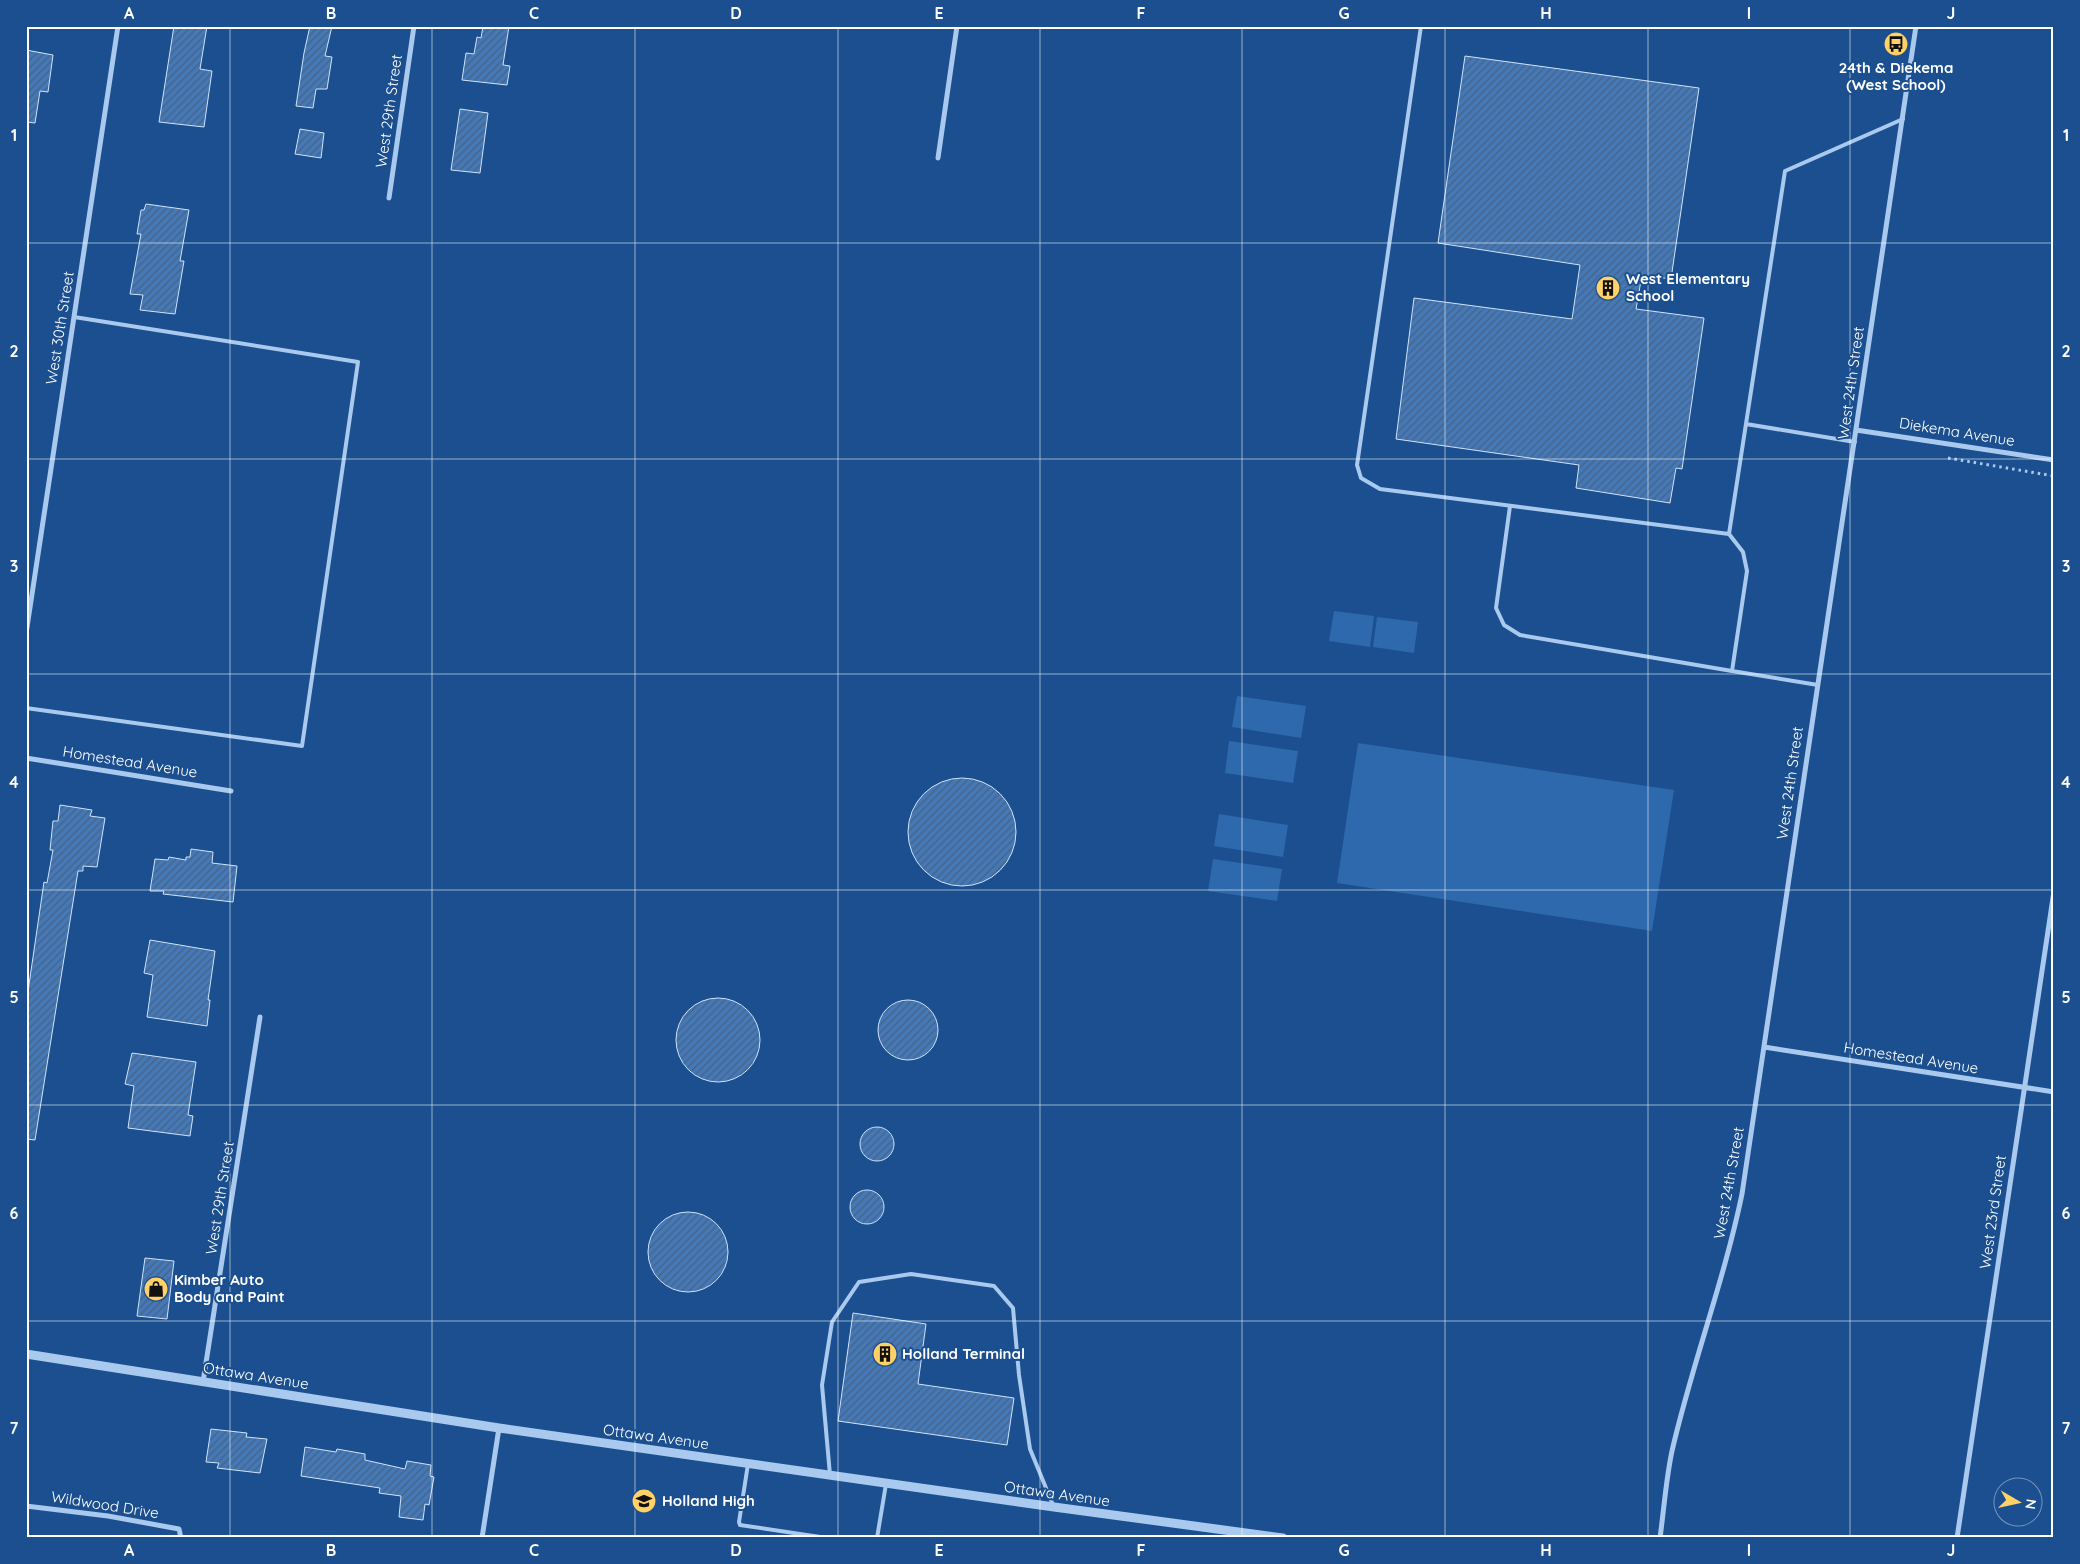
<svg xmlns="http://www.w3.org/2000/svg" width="2080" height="1564" viewBox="0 0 2080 1564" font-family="Quicksand,sans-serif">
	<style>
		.garden { fill: #2e69ad }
		.building { fill: url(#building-hatch); stroke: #cfe3fa }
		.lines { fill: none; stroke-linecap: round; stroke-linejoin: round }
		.path { stroke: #a9c9ee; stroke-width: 3; stroke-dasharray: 2.5 4; stroke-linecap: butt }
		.service { stroke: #a9c9ee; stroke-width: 4 }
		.minor { stroke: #a9c9ee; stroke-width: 5 }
		.tertiary { stroke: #a9c9ee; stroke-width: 9 }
		.grid { fill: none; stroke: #fff; stroke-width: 1; stroke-opacity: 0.55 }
		.labels { text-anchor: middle; stroke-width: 4; stroke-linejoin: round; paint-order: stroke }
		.poi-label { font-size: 15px; font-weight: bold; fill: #fff; stroke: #1b4f8f; text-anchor: start }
		.street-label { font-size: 15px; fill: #fff; stroke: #1b4f8f }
		.neatline { fill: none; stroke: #fff; stroke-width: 2 }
		.grid-label { font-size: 16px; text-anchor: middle; font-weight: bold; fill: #fff }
	</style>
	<defs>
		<pattern id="building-hatch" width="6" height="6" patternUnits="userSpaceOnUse" patternTransform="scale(1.25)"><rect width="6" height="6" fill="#4478b7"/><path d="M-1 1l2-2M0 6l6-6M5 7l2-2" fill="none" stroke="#486282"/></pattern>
	</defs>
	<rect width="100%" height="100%" fill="#1b4f8f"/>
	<path class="garden" d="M 1334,611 L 1374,616 L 1370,647 L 1329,641 Z
		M 1377,617 L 1418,622 L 1414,653 L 1373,647 Z
		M 1237,696 L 1306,706 L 1301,738 L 1232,727 Z
		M 1229,741 L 1298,751 L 1293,783 L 1225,773 Z
		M 1358,743 L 1674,790 L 1652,931 L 1337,883 Z
		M 1219,814 L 1288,825 L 1283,857 L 1214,846 Z
		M 1213,859 L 1282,869 L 1277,901 L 1208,891 Z"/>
	<path class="building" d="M 174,26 L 207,26 L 200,69 L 212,71 L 204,127 L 159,122 Z
		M 310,26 L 332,26 L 325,56 L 332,57 L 327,89 L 316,89 L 313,108 L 296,106 L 304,53 Z
		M 483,26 L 509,26 L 503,65 L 510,66 L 507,85 L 462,80 L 466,53 L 474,54 L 477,37 L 481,38 Z
		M 26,50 L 53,55 L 48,92 L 40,91 L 35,123 L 26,122 Z
		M 1465,56 L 1699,88 L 1671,279 L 1642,275 L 1636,309 L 1704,318 L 1682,469 L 1676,468 L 1670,503 L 1576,488 L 1579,465 L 1396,439 L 1414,298 L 1572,319 L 1580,265 L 1438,243 Z
		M 460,109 L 488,113 L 480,173 L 451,170 Z
		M 300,129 L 324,133 L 321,158 L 295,154 Z
		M 146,204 L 189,210 L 180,261 L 184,261 L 175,314 L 140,310 L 143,295 L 130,294 L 141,234 L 137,234 L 141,210 L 144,210 Z
		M908 832a54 54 0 1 1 108 0a54 54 0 1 1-108 0Z
		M 60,805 L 92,810 L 90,816 L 105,818 L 97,867 L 83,866 L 83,871 L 78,871 L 35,1140 L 26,1139 L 26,1005 L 44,882 L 47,883 L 53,850 L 50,850 L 53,821 L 58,821 Z
		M 191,849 L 213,852 L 212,863 L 237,866 L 233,902 L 163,894 L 164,891 L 150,891 L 155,859 L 168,860 L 169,857 L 186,860 L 186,857 L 190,857 Z
		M 150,940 L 215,951 L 208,1000 L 210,1000 L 207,1026 L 147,1017 L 153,975 L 144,973 Z
		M676 1040a42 42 0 1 1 84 0a42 42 0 1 1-84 0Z
		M878 1030a30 30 0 1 1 60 0a30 30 0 1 1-60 0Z
		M 132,1053 L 196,1062 L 188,1115 L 193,1116 L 190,1136 L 128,1128 L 134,1086 L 125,1084 Z
		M860 1144a17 17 0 1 1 34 0a17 17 0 1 1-34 0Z
		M850 1207a17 17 0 1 1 34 0a17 17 0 1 1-34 0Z
		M648 1252a40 40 0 1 1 80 0a40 40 0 1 1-80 0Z
		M 145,1258 L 174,1261 L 167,1319 L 137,1316 Z
		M 853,1313 L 926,1324 L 918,1384 L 1014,1398 L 1007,1445 L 838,1421 Z
		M 211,1429 L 247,1433 L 246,1437 L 267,1439 L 260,1473 L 217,1468 L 219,1463 L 206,1462 Z
		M 305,1447 L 336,1452 L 337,1449 L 365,1454 L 365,1460 L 405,1469 L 407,1461 L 431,1465 L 430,1476 L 434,1477 L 429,1505 L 425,1504 L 423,1520 L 399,1517 L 401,1496 L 379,1493 L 380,1488 L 301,1476 Z"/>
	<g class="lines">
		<path class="path" d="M 1948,458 L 2054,476"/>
		<path class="service" d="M 1421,26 L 1357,465 L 1361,478 L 1380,489 L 1729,534 L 1785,171 L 1903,119
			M 1746,424 L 1855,442
			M 1510,506 L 1496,608 L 1504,625 L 1520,635 L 1732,671
			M 1729,534 L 1743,552 L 1747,571 L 1732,671 L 1818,685
			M 26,708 L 302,746 L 358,362 L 74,317
			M 748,1464 L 739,1522 L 740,1525 L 827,1538
			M 830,1475 L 822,1385 L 832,1322 L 859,1282 L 911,1274 L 994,1286 L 1013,1308 L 1019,1375 L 1030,1449 L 1053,1505
			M 877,1538 L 886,1484"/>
		<path class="minor" d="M 938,158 L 957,26
			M 389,198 L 414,26
			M 1856,430 L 2054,460
			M 26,634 L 118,26
			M 26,758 L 231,791
			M 1764,1047 L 2054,1092
			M 203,1382 L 260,1017
			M 26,1506 L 108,1516 L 179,1529 L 181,1538
			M 482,1538 L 499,1428
			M 1660,1538 C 1664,1509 1666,1479 1672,1451 C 1692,1364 1724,1281 1742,1194 L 1916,26
			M 1957,1538 L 2054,891"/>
		<path class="tertiary" d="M 26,1354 L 499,1428 L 1054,1507 L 1283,1538"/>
	</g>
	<path class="grid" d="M 230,26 L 230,1538M 432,26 L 432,1538M 635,26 L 635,1538M 838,26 L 838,1538M 1040,26 L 1040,1538M 1242,26 L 1242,1538M 1445,26 L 1445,1538M 1648,26 L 1648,1538M 1850,26 L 1850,1538M 26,243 L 2054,243M 26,459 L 2054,459M 26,674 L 2054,674M 26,890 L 2054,890M 26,1105 L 2054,1105M 26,1321 L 2054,1321"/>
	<defs>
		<symbol id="bus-disc" viewBox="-11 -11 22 22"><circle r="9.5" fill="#ffd166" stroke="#1b4f8f"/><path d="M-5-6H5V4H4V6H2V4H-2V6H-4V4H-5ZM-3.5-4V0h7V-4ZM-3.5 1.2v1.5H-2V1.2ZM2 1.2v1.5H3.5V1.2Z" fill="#111"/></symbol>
		<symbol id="building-disc" viewBox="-11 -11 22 22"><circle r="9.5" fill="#ffd166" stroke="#1b4f8f"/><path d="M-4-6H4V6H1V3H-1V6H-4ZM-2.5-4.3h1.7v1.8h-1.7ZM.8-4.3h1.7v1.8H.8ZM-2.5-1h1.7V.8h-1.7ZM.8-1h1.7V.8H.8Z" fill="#111"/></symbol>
		<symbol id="shop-disc" viewBox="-11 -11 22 22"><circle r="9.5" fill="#ffd166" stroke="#1b4f8f"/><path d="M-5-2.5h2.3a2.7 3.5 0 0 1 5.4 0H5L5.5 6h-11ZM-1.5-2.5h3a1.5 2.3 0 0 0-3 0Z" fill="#111"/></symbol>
		<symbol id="school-disc" viewBox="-11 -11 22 22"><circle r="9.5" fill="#ffd166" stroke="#1b4f8f"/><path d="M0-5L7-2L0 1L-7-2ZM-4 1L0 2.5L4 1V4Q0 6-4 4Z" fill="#111"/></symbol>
	</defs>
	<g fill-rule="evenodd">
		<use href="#bus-disc" x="1882" y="30" width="28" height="28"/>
		<use href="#building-disc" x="1594" y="274" width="28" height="28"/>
		<use href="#shop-disc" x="142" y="1275" width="28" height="28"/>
		<use href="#building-disc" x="871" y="1340" width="28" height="28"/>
		<use href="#school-disc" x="630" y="1487" width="28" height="28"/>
	</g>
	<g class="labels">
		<g class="poi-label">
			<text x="1896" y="73" text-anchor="middle">24th &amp; Diekema<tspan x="1896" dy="17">(West School)</tspan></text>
			<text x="1626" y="284">West Elementary<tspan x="1626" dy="17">School</tspan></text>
			<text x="174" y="1285">Kimber Auto<tspan x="174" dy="17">Body and Paint</tspan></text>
			<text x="902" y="1359">Holland Terminal</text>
			<text x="662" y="1506">Holland High</text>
		</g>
		<g class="street-label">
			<text transform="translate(389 111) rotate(-82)" y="5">West 29th Street</text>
			<text transform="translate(60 328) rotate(-81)" y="5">West 30th Street</text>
			<text transform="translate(1851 383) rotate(-82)" y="5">West 24th Street</text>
			<text transform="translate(1957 432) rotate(9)" y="5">Diekema Avenue</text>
			<text transform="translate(130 762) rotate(9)" y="5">Homestead Avenue</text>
			<text transform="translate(1790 783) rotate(-82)" y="5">West 24th Street</text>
			<text transform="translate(1911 1058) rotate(9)" y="5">Homestead Avenue</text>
			<text transform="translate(1729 1183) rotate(-80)" y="5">West 24th Street</text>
			<text transform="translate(220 1198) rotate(-81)" y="5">West 29th Street</text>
			<text transform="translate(1993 1212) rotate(-82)" y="5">West 23rd Street</text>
			<text transform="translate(256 1376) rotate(9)" y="5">Ottawa Avenue</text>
			<text transform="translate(656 1437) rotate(8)" y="5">Ottawa Avenue</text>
			<text transform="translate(1057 1494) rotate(8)" y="5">Ottawa Avenue</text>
			<text transform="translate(105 1505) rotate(9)" y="5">Wildwood Drive</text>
		</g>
	</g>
	<rect width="2080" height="1564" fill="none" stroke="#1b4f8f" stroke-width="55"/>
	<g transform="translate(2018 1502) rotate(99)"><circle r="24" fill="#1b4f8f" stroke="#7695bc"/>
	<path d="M0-4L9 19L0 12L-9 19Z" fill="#ffd166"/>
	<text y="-8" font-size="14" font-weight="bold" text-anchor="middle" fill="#ffffff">N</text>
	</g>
	<rect x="28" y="28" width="2024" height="1508" class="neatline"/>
	<g class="grid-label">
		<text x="129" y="19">A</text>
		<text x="331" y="19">B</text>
		<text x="534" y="19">C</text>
		<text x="736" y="19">D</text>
		<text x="939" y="19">E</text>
		<text x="1141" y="19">F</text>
		<text x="1344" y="19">G</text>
		<text x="1546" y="19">H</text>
		<text x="1749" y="19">I</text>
		<text x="1951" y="19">J</text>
		<text x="14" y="141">1</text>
		<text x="2066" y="141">1</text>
		<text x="14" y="357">2</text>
		<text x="2066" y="357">2</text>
		<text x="14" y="572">3</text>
		<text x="2066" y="572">3</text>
		<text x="14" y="788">4</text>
		<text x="2066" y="788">4</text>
		<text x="14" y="1003">5</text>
		<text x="2066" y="1003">5</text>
		<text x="14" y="1219">6</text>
		<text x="2066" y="1219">6</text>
		<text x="14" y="1434">7</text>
		<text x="2066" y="1434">7</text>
		<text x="129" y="1556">A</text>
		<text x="331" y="1556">B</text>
		<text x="534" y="1556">C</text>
		<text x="736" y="1556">D</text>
		<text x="939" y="1556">E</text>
		<text x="1141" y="1556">F</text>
		<text x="1344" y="1556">G</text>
		<text x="1546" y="1556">H</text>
		<text x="1749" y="1556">I</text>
		<text x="1951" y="1556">J</text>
	</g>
</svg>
